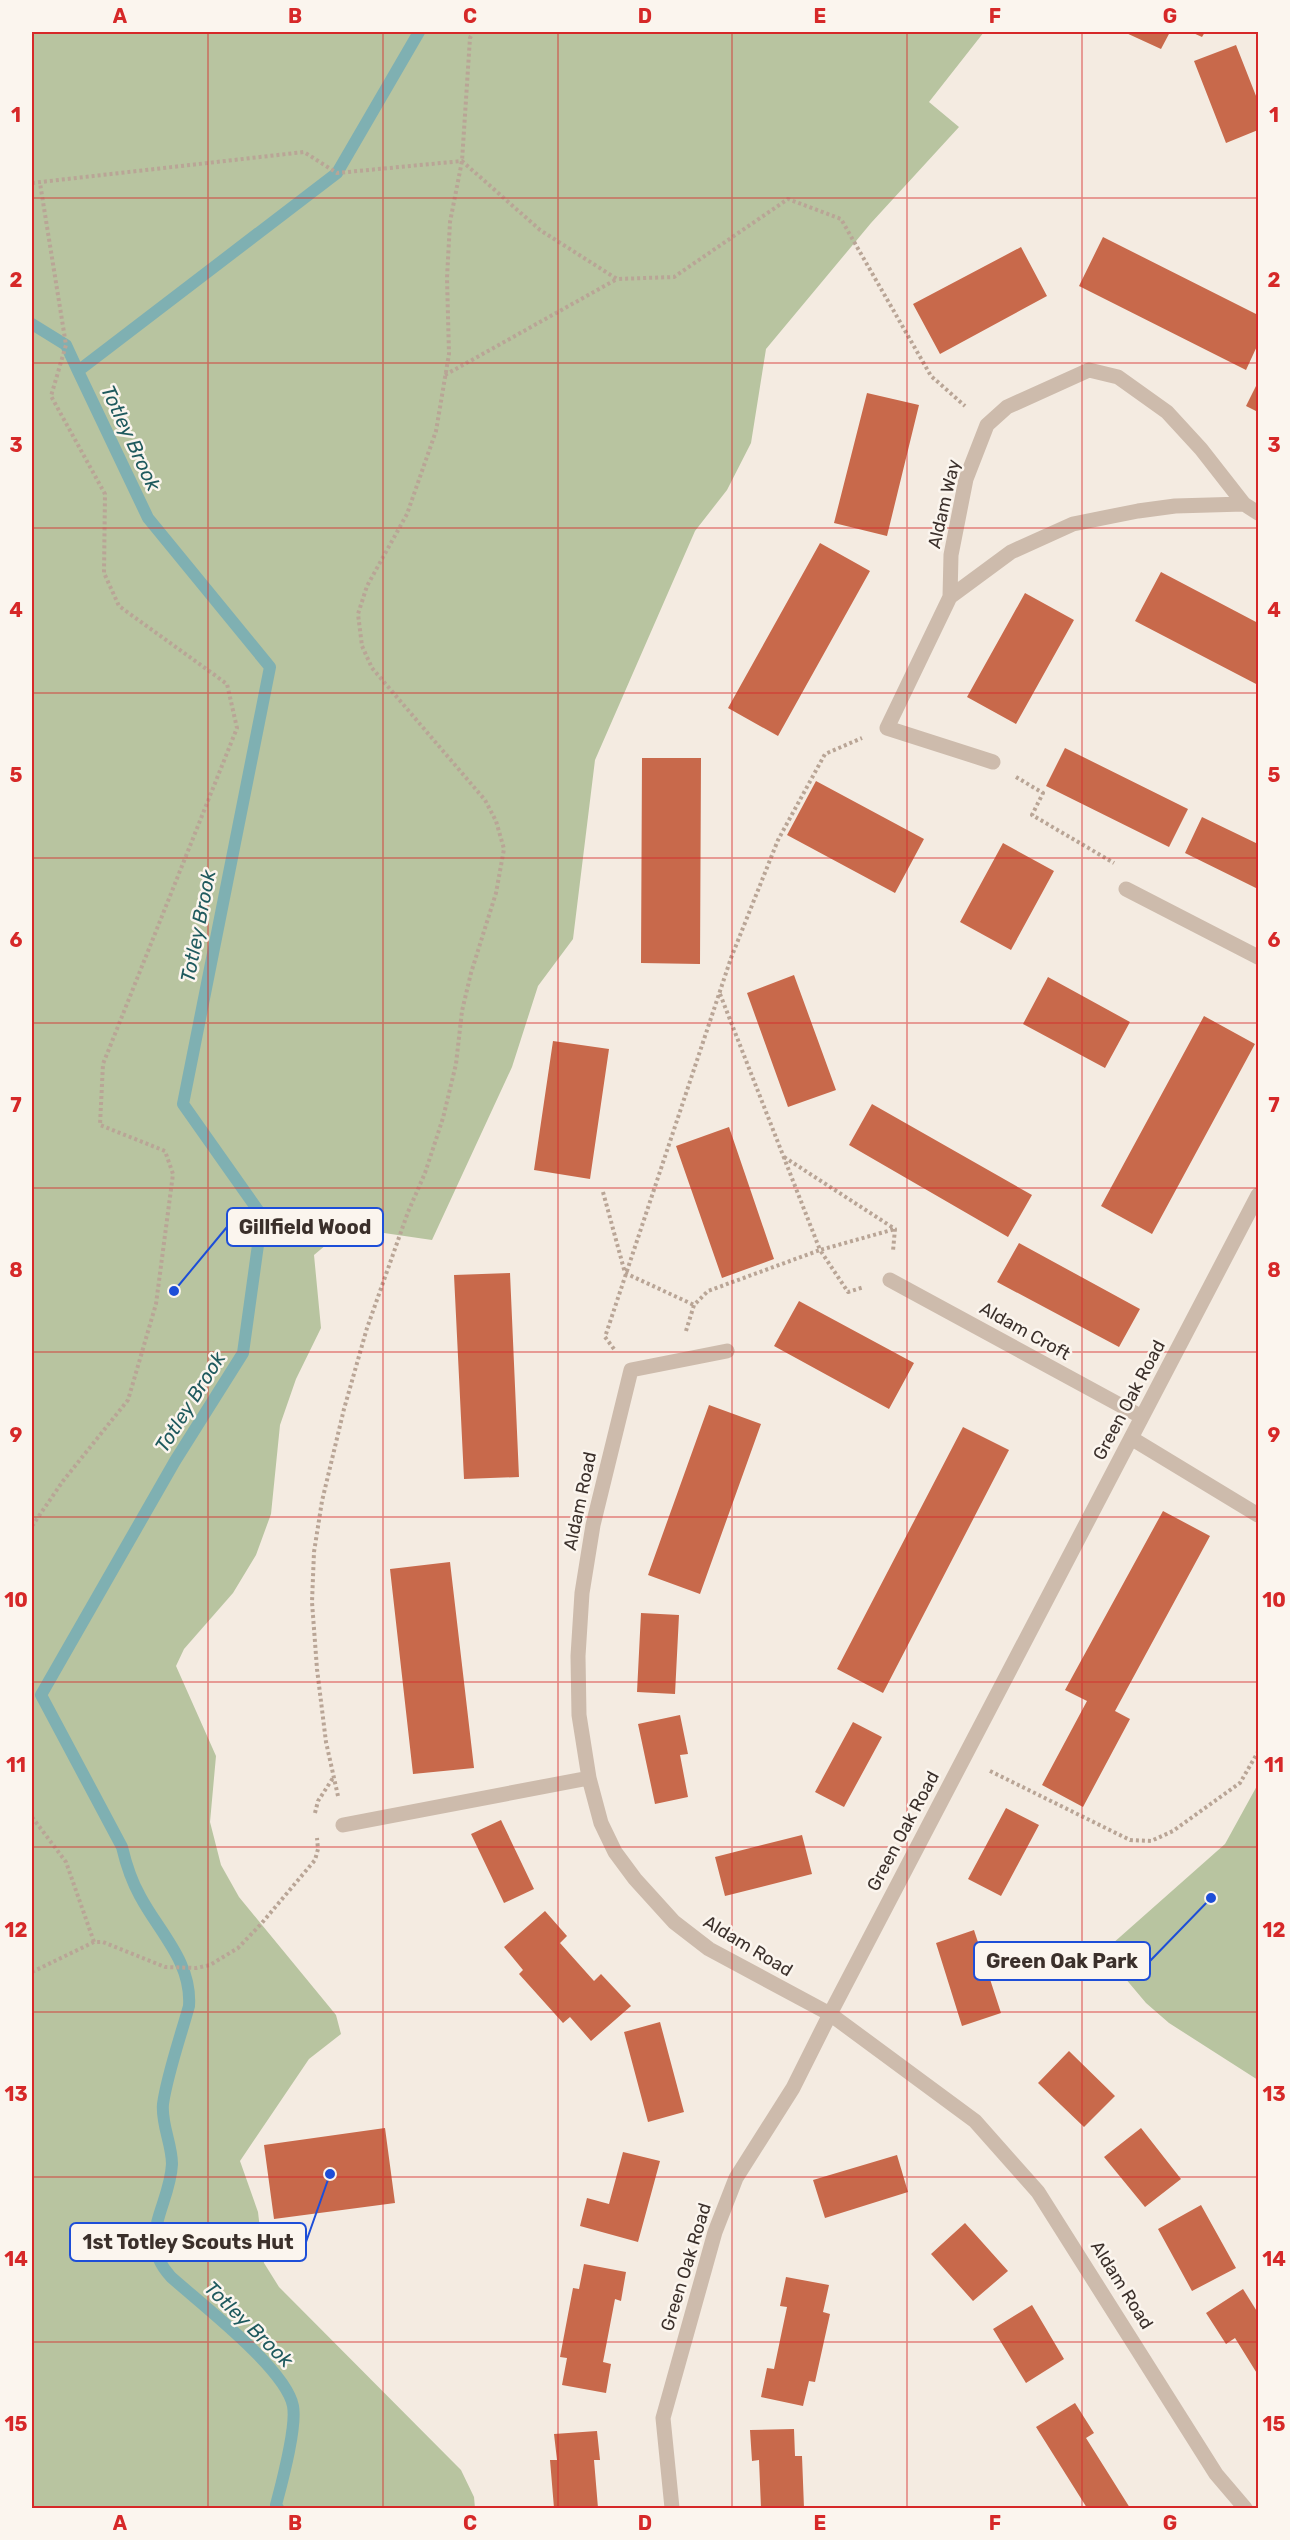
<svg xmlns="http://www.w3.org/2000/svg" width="1290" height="2540" viewBox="0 0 1290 2540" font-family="Rubik,sans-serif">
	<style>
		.green { fill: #b8c4a0 }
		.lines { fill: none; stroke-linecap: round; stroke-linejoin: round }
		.stream { stroke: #7fb0b2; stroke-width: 12 }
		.building { fill: #c8694b }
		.path { stroke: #b9a596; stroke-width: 4; stroke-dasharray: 3 3; stroke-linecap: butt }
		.minor { stroke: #cdbbac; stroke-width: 15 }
		.grid { fill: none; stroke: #d62828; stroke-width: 1.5; stroke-opacity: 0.55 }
		.labels { text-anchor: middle; stroke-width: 5; stroke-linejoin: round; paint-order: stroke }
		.street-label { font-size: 18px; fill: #3b302b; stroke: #fbf5ee }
		.water-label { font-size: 20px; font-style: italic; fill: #1f5a5e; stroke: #fbf5ee }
		.leader { fill: none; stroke: #1d4ed8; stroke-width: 2 }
		.callout-dot { fill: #1d4ed8; stroke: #fbf5ee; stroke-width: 2 }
		.callout { fill: #fbf5ee; stroke: #1d4ed8; stroke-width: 2 }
		.callout-label { font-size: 20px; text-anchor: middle; font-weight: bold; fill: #3b302b }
		.neatline { fill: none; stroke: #d62828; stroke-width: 2 }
		.grid-label { font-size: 20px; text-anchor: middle; font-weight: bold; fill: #d62828 }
	</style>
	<rect width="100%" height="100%" fill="#f4ebe1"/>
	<path class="green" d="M 32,32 L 984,32 L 929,102 L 959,127 L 871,223 L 766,349 L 751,443 L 727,490 L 695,531 L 595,760 L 573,939 L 538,986 L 512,1067 L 432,1240 L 384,1233 L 333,1239 L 314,1255 L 321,1328 L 296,1379 L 280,1425 L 271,1514 L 256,1555 L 233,1593 L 184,1649 L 176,1666 L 216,1756 L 210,1822 L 221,1865 L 239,1897 L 336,2015 L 341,2034 L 309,2059 L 240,2161 L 258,2212 L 264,2263 L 279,2287 L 461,2470 L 474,2497 L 475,2508 L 32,2508 Z
		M 1258,1784 L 1258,2080 L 1169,2023 L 1146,2003 L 1103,1952 L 1225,1844 Z"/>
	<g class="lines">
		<path class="stream" d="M 32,324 L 66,345 L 78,371
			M 278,2508 L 276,2505 C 282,2482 297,2427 293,2406 C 286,2369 201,2304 171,2277 C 135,2238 170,2207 172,2164 C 172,2144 161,2124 163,2104 C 167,2075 181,2035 189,2006 C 192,1962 159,1932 140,1896 C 131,1880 126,1864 122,1847 L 41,1695 L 175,1461 L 243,1353 L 262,1216 L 183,1104 L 270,667 L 148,518 L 78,371 L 337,173 L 419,32"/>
	</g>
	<path class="building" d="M 1124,32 L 1170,32 L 1161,49 Z
		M 1191,32 L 1205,32 L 1202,37 Z
		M 1236,45 L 1258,101 L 1258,130 L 1226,143 L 1194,61 Z
		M 1103,237 L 1258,315 L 1258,344 L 1246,370 L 1079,286 Z
		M 1021,247 L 1047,296 L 940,354 L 913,304 Z
		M 1258,382 L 1258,412 L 1246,406 Z
		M 867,393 L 919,405 L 887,536 L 834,523 Z
		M 820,543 L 870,571 L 778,736 L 728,708 Z
		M 1161,572 L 1258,623 L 1258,685 L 1135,621 Z
		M 1025,593 L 1074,620 L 1016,724 L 967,697 Z
		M 1065,748 L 1188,809 L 1169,847 L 1046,786 Z
		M 642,758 L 701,758 L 700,964 L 641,963 Z
		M 816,781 L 924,839 L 895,893 L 787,835 Z
		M 1202,817 L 1258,844 L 1258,889 L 1185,853 Z
		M 1003,843 L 1054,871 L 1011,950 L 960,922 Z
		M 794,975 L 836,1090 L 788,1107 L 747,993 Z
		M 1048,977 L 1130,1022 L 1105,1068 L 1023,1024 Z
		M 1204,1016 L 1255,1044 L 1152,1234 L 1101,1206 Z
		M 553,1041 L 609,1049 L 590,1179 L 534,1170 Z
		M 872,1104 L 1032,1195 L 1008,1237 L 849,1145 Z
		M 729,1127 L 774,1259 L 722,1278 L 676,1146 Z
		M 1019,1243 L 1140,1309 L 1119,1347 L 997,1282 Z
		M 510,1273 L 519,1477 L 464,1479 L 454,1275 Z
		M 799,1301 L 914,1363 L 889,1409 L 774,1346 Z
		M 709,1405 L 761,1424 L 700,1594 L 648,1575 Z
		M 963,1427 L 1009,1450 L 883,1693 L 837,1669 Z
		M 1163,1511 L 1210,1536 L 1115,1711 L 1130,1719 L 1083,1807 L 1042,1785 L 1087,1701 L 1065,1690 Z
		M 450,1562 L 474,1768 L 413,1774 L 390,1569 Z
		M 641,1613 L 679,1615 L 675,1694 L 637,1692 Z
		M 680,1715 L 688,1754 L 680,1755 L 688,1797 L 655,1804 L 638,1724 Z
		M 853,1722 L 882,1737 L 844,1807 L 815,1792 Z
		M 1006,1808 L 1039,1825 L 1001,1896 L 968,1879 Z
		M 501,1820 L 534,1889 L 504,1903 L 471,1834 Z
		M 802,1835 L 812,1874 L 725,1896 L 715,1857 Z
		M 545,1911 L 567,1936 L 560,1943 L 594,1981 L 601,1974 L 631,2006 L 591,2041 L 570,2017 L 563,2023 L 519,1974 L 523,1970 L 504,1947 Z
		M 974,1930 L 1001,2013 L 962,2026 L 936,1943 Z
		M 660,2022 L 684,2112 L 648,2122 L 624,2032 Z
		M 1069,2051 L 1115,2096 L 1084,2127 L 1038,2083 Z
		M 385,2128 L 395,2203 L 274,2219 L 264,2145 Z
		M 1141,2128 L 1181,2179 L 1145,2207 L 1104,2157 Z
		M 623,2152 L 660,2161 L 638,2242 L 580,2226 L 587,2198 L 609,2204 Z
		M 897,2155 L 908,2192 L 825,2218 L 813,2180 Z
		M 1201,2205 L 1236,2268 L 1192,2291 L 1158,2229 Z
		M 965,2223 L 1008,2271 L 973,2301 L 931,2254 Z
		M 584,2264 L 626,2272 L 621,2301 L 615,2299 L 603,2362 L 611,2364 L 606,2393 L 562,2385 L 567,2358 L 560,2357 L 573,2288 L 579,2289 Z
		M 786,2277 L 829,2285 L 823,2312 L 830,2314 L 815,2382 L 809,2381 L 803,2406 L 761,2397 L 767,2368 L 774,2369 L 787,2307 L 780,2306 Z
		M 1243,2289 L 1258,2313 L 1258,2375 L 1235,2338 L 1226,2344 L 1206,2313 Z
		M 1032,2305 L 1064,2359 L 1026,2383 L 993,2329 Z
		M 1075,2403 L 1094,2433 L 1086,2438 L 1130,2508 L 1087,2508 L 1036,2427 Z
		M 794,2429 L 795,2456 L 802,2456 L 804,2508 L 761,2508 L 759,2460 L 752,2461 L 750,2430 Z
		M 597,2431 L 600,2460 L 594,2460 L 598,2508 L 554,2508 L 550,2460 L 557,2460 L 554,2434 Z"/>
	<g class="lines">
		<path class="path" d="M 32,183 L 304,152 L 337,173 L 462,161 L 540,230 L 617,279 L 674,277 L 788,199 L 841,219 L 931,376 L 965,406
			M 445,375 L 617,279
			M 1016,777 L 1043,793 L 1032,815 L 1114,863
			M 720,994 L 820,1250 L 895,1229
			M 784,1157 L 895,1229 L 893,1251
			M 603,1192 L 625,1273 L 694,1305
			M 686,1331 L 694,1305 L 708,1291 L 820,1250 L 848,1292 L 864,1287
			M 614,1349 L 605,1337 L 731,958 L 778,840 L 825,754 L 862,738
			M 32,1526 L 63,1481 L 128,1400 L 156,1304 L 173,1174 L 165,1151 L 100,1125 L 103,1064 L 237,728 L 227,684 L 119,606 L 104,573 L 105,494 L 51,396 L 66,345 L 40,183
			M 990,1771 L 1130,1840 L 1151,1841 L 1173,1831 L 1240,1783 L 1258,1752
			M 338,1796 L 326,1742 L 317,1669 L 312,1602 L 314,1552 L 322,1501 L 344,1409 L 367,1328 L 408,1212 L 425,1173 L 443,1118 L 456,1064 L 462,1011 L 471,973 L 496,893 L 504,849 L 496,821 L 485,800 L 372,668 L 362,646 L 358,614 L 367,586 L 407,514 L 436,431 L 449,354 L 447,278 L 450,222 L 462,161 L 470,38 L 473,32
			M 315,1813 L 318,1801 L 333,1778
			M 32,1817 L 66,1862 L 94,1942
			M 32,1972 L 94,1942 L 103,1942 L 165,1967 L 196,1968 L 210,1965 L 238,1948 L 261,1924 L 315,1860 L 318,1849 L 317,1838"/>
		<path class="minor" d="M 950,597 L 951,555 L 966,479 L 987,425 L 1007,407 L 1089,370 L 1118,377 L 1167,412 L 1201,449 L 1244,504
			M 993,762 L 887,728 L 950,597 L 1011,552 L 1073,524 L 1138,511 L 1175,506 L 1244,504 L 1258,513
			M 1126,889 L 1258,957
			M 890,1280 L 1142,1417
			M 727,1351 L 631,1370 L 593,1525 L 582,1593 L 578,1656 L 579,1715 L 589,1778 L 601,1823 L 615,1852 L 635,1879 L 674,1922 L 709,1949 L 830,2014 L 975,2121 L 1038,2192 L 1216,2474 L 1245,2508
			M 1131,1438 L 1258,1515
			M 343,1825 L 589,1778
			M 672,2508 L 663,2418 L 715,2232 L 736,2178 L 793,2088 L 830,2014 L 1258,1195"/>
	</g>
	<path class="grid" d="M 208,32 L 208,2508M 383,32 L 383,2508M 558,32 L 558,2508M 732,32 L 732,2508M 907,32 L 907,2508M 1082,32 L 1082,2508M 32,198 L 1258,198M 32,363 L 1258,363M 32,528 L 1258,528M 32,693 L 1258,693M 32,858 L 1258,858M 32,1023 L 1258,1023M 32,1188 L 1258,1188M 32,1352 L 1258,1352M 32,1517 L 1258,1517M 32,1682 L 1258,1682M 32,1847 L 1258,1847M 32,2012 L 1258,2012M 32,2177 L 1258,2177M 32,2342 L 1258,2342"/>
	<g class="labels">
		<g class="street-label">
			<text transform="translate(944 504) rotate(-77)" y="6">Aldam Way</text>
			<text transform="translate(1025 1331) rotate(29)" y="6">Aldam Croft</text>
			<text transform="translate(1129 1400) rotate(-62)" y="6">Green Oak Road</text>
			<text transform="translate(580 1501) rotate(-78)" y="6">Aldam Road</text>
			<text transform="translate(903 1831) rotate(-62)" y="6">Green Oak Road</text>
			<text transform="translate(748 1946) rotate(31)" y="6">Aldam Road</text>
			<text transform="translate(686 2267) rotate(-73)" y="6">Green Oak Road</text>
			<text transform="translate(1122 2285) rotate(58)" y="6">Aldam Road</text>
		</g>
		<g class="water-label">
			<text transform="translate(131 438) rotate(65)" y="7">Totley Brook</text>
			<text transform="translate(198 926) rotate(-79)" y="7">Totley Brook</text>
			<text transform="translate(190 1402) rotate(-58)" y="7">Totley Brook</text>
			<text transform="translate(249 2324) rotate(44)" y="7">Totley Brook</text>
		</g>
	</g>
	<path class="leader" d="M174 1291L227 1227M1211 1898L1150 1961M330 2174L306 2242"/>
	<g class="callout-dot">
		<circle cx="174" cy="1291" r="6"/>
		<circle cx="1211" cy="1898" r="6"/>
		<circle cx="330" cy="2174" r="6"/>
	</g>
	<g class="callout">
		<rect x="227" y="1208" width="156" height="38" rx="6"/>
		<rect x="974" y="1942" width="176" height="38" rx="6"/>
		<rect x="70" y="2223" width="236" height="38" rx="6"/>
	</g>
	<g class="callout-label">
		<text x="305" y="1234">Gillfield Wood</text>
		<text x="1062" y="1968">Green Oak Park</text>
		<text x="188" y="2249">1st Totley Scouts Hut</text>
	</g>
	<rect width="1290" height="2540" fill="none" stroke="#fbf5ee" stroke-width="66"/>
	<rect x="33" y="33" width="1224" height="2474" class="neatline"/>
	<g class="grid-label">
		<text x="120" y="23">A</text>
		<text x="295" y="23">B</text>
		<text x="470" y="23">C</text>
		<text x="645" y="23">D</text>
		<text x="820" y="23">E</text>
		<text x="995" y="23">F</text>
		<text x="1170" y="23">G</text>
		<text x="16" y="122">1</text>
		<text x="1274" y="122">1</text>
		<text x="16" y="287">2</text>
		<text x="1274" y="287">2</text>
		<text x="16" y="452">3</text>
		<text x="1274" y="452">3</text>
		<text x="16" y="617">4</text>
		<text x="1274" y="617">4</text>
		<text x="16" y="782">5</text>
		<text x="1274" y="782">5</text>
		<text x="16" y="947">6</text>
		<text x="1274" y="947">6</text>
		<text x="16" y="1112">7</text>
		<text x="1274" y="1112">7</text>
		<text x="16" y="1277">8</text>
		<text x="1274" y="1277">8</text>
		<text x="16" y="1442">9</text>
		<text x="1274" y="1442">9</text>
		<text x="16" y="1607">10</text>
		<text x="1274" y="1607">10</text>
		<text x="16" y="1772">11</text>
		<text x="1274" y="1772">11</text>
		<text x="16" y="1937">12</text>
		<text x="1274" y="1937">12</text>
		<text x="16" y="2101">13</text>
		<text x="1274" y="2101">13</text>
		<text x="16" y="2266">14</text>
		<text x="1274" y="2266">14</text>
		<text x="16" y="2431">15</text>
		<text x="1274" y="2431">15</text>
		<text x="120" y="2530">A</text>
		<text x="295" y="2530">B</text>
		<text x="470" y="2530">C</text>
		<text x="645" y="2530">D</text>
		<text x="820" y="2530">E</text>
		<text x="995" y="2530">F</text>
		<text x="1170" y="2530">G</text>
	</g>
</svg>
